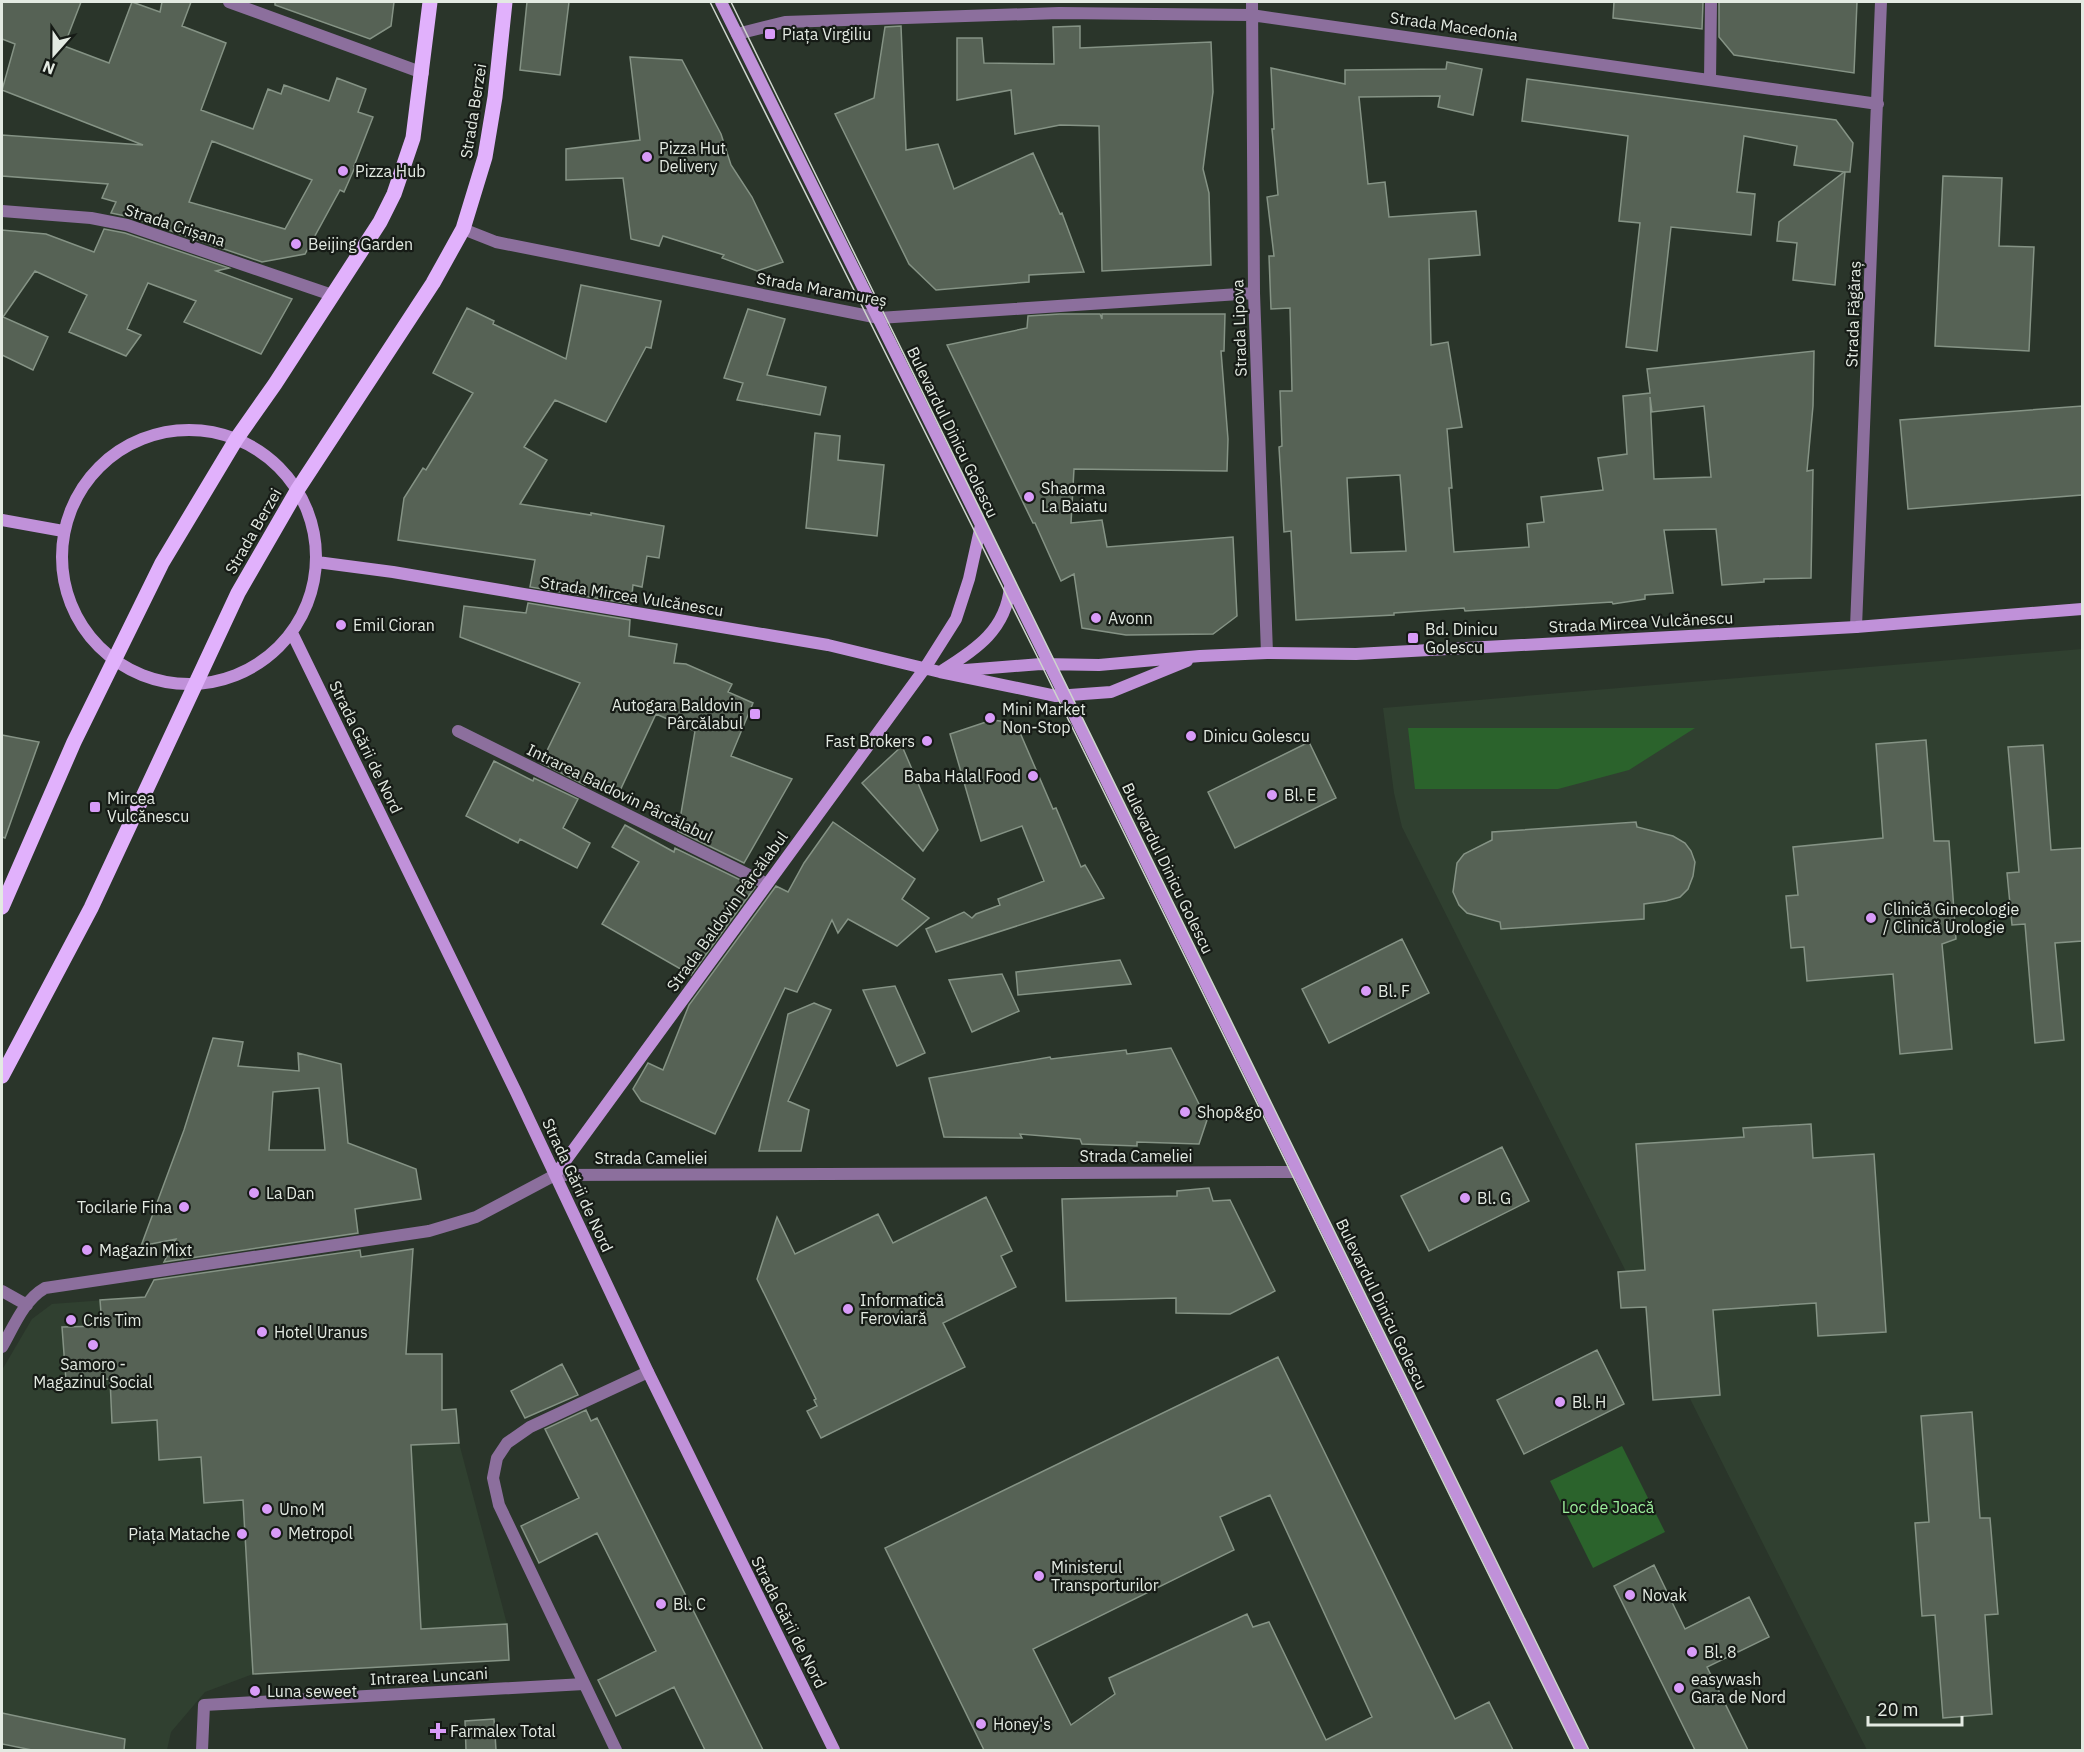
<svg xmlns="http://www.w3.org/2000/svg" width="2084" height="1752" viewBox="0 0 2084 1752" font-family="'IBM Plex Sans',sans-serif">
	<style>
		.built { fill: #304030 }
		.green { fill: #2b632c }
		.building { fill: #566255; stroke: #859385; stroke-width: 1.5; fill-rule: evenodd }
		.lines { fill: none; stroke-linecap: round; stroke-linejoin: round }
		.street { stroke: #8c6f9d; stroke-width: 12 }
		.secondary { stroke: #c091d9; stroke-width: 12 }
		.primary { stroke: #e1b1fc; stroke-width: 15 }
		.tram { stroke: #ced5cd; stroke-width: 1.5 }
		.poi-dot { fill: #d89bf8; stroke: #161b16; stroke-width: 2 }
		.labels { text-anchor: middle; stroke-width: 4.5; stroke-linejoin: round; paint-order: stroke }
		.street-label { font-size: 16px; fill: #e3eae2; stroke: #161b16 }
		.poi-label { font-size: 16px; fill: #e3eae2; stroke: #161b16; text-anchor: start }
		.park-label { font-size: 16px; fill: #9def9c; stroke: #161b16 }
	</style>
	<rect width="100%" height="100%" fill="#2a352a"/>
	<path class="built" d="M 2082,649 L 2082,1750 L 1867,1750 L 1402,827 L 1394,793 L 1383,708 Z
		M 145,1297 L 194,1424 L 457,1409 L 459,1443 L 507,1624 L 509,1660 L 253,1674 L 205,1692 L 171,1732 L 167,1750 L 32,1750 L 2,1744 L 2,1370 L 32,1319 L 52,1304 Z"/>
	<path class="green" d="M 1408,728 L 1695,728 L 1629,770 L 1558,789 L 1415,789 Z
		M 1622,1446 L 1665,1532 L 1593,1568 L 1550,1481 Z"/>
	<path class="building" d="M 2,2 L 81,2 L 64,46 L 109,63 L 132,2 L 160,12 L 162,2 L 191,2 L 182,26 L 226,43 L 201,110 L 253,129 L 268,89 L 281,94 L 284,85 L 329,101 L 337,78 L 366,89 L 358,112 L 373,117 L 354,166 L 355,167 L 344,192 L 340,190 L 305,254 L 262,262 L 130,217 L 111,213 L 116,202 L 102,198 L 108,184 L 2,176 L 2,135 L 143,145 L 2,90 L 15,44 L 2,39 ZM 212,141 L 312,180 L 285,229 L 189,202 Z
		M 275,2 L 394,2 L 391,26 L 370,39 L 275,5 Z
		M 527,2 L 569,2 L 560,75 L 520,70 Z
		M 1614,2 L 1703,2 L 1702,29 L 1613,18 Z
		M 1719,2 L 1857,2 L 1854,73 L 1734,55 L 1719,37 Z
		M 901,26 L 906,150 L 938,144 L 954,189 L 1033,153 L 1060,214 L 1062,213 L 1084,272 L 1029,275 L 1029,282 L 936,290 L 909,264 L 835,114 L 874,98 L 885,27 Z
		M 1080,26 L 1080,48 L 1211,42 L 1213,92 L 1203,169 L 1209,193 L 1211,265 L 1102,271 L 1099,126 L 1060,125 L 1015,134 L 1011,90 L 957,100 L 957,38 L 982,38 L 984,63 L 1054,64 L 1053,27 Z
		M 630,57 L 682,60 L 721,134 L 731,165 L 752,197 L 783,262 L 757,271 L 722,258 L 724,255 L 663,236 L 659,246 L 631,239 L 623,178 L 566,180 L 566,149 L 640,140 Z
		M 1447,62 L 1482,69 L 1473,115 L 1438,107 L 1440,96 L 1359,97 L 1368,184 L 1385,182 L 1389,217 L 1476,211 L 1480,255 L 1429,259 L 1431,345 L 1448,342 L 1462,427 L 1447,429 L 1452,488 L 1449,488 L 1454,552 L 1529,547 L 1527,524 L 1544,522 L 1541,497 L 1603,490 L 1598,458 L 1627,454 L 1623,396 L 1650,393 L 1647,369 L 1814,351 L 1813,406 L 1807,471 L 1813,470 L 1811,578 L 1764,579 L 1764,582 L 1722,585 L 1716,529 L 1664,530 L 1673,593 L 1645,595 L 1645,599 L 1613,604 L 1612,602 L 1465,611 L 1464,608 L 1394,613 L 1394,615 L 1296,620 L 1291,531 L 1284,532 L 1279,447 L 1282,446 L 1280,391 L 1292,391 L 1290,308 L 1271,309 L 1269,256 L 1274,256 L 1267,197 L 1278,195 L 1272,129 L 1274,129 L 1271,68 L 1345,84 L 1345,70 L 1446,69 ZM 1650,397 L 1652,412 L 1704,406 L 1711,477 L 1654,479 ZM 1400,475 L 1406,551 L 1351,553 L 1347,478 Z
		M 1527,79 L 1836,120 L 1853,143 L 1850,172 L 1845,172 L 1835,285 L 1793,280 L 1797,243 L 1777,241 L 1779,222 L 1844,172 L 1794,165 L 1797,146 L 1744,136 L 1737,192 L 1755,194 L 1751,235 L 1671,227 L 1657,351 L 1626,347 L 1640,223 L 1619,221 L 1628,136 L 1522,121 Z
		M 1943,176 L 2002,178 L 1999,246 L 2034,247 L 2029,351 L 1935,346 Z
		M 104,229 L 125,233 L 229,268 L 216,271 L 292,299 L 261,354 L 184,322 L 196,301 L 148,283 L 127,329 L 141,335 L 126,356 L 69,332 L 87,295 L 35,271 L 3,317 L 48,337 L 33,370 L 2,355 L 2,230 L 46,234 L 94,252 Z
		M 581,285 L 661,301 L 651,348 L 646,347 L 606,422 L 555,400 L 524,447 L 547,460 L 520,504 L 591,515 L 591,513 L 664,526 L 659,558 L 647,556 L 642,587 L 633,585 L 631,604 L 530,587 L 535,560 L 398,540 L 404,498 L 423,468 L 426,470 L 473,393 L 433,373 L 467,308 L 494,321 L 493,324 L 566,359 Z
		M 748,309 L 785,319 L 767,375 L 826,387 L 820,415 L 737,400 L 743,383 L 724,378 Z
		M 1060,314 L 1100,314 L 1102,319 L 1102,314 L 1225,314 L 1224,351 L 1221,351 L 1228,439 L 1227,471 L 1074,469 L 1071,523 L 1102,520 L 1107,547 L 1233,537 L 1237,616 L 1213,634 L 1126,635 L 1082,628 L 1074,574 L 1061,581 L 1035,523 L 1033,523 L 947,345 L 1027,328 L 1028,316 Z
		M 2082,406 L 2082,495 L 1908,509 L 1900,420 Z
		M 815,433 L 840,436 L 838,460 L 884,465 L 877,536 L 806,528 Z
		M 528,603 L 630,620 L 629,636 L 677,644 L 674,663 L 686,664 L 732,684 L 728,692 L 753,703 L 731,756 L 792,779 L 744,863 L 678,831 L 695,731 L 656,714 L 617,797 L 586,783 L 585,785 L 541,763 L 580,683 L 460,637 L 464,606 L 526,613 Z
		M 992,720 L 1008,722 L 1018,728 L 1053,809 L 1056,808 L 1081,867 L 1085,865 L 1104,898 L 936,952 L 926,929 L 964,912 L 972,918 L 976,914 L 1000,905 L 998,899 L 1044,881 L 1022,826 L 981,841 L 950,734 Z
		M 2,735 L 39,742 L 5,838 L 2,837 Z
		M 1926,740 L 1934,841 L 1949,841 L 1956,939 L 1942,944 L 1952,1049 L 1900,1054 L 1893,974 L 1807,981 L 1804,947 L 1791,948 L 1786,896 L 1798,895 L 1793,847 L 1883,838 L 1876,744 Z
		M 1309,742 L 1336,798 L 1235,848 L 1208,792 Z
		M 2043,745 L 2051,850 L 2082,848 L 2082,941 L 2055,943 L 2064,1040 L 2035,1043 L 2025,924 L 2012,925 L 2007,873 L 2019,872 L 2008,747 Z
		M 902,746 L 938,830 L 923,851 L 862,783 Z
		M 494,761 L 533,781 L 534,778 L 578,799 L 563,828 L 590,843 L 577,868 L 520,839 L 518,843 L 466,816 Z
		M 833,822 L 915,879 L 902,899 L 929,918 L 897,946 L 848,919 L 838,933 L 832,920 L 797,992 L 785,988 L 715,1134 L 641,1101 L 633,1089 L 648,1063 L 663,1070 L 689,1005 L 776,886 L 788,892 L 804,863 Z
		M 1636,822 L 1637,827 L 1673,836 L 1685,843 L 1691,851 L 1695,862 L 1693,876 L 1688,889 L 1680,897 L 1666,901 L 1644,904 L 1644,919 L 1501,929 L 1500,922 L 1467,913 L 1459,905 L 1453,892 L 1457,863 L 1464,854 L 1492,840 L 1492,832 Z
		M 625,825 L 674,852 L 675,848 L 755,887 L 691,975 L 602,924 L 639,862 L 612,847 Z
		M 1402,939 L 1429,993 L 1329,1043 L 1302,989 Z
		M 1120,960 L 1131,984 L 1018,995 L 1016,972 Z
		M 1002,974 L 1019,1011 L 972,1032 L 949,980 Z
		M 895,986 L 925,1053 L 897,1066 L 863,990 Z
		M 814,1003 L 831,1010 L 788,1101 L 809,1110 L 801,1151 L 759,1151 L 788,1014 Z
		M 213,1038 L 243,1042 L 238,1066 L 299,1071 L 298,1053 L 341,1064 L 348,1143 L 416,1169 L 421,1199 L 355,1209 L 358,1233 L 164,1262 L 176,1239 L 141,1246 L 184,1130 ZM 319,1088 L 325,1150 L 269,1150 L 273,1092 Z
		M 1171,1048 L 1207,1120 L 1199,1144 L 1137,1142 L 1137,1146 L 1082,1144 L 1080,1139 L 1020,1134 L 1022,1138 L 944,1137 L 929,1078 L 1050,1057 L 1051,1059 L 1126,1050 L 1127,1054 Z
		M 1811,1124 L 1813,1158 L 1874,1154 L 1886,1332 L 1818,1336 L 1816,1303 L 1713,1310 L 1720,1395 L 1653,1400 L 1646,1307 L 1621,1308 L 1618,1272 L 1645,1270 L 1636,1144 L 1744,1137 L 1743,1128 Z
		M 1502,1147 L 1529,1201 L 1429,1251 L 1401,1196 Z
		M 1209,1188 L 1213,1201 L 1230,1200 L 1275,1291 L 1230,1314 L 1176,1313 L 1176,1298 L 1066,1301 L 1062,1199 L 1177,1196 L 1177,1191 Z
		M 986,1197 L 1012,1251 L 1001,1256 L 1016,1287 L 943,1323 L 965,1367 L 821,1438 L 807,1411 L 817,1406 L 814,1400 L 816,1399 L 757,1279 L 777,1217 L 795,1254 L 878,1214 L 893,1243 Z
		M 413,1249 L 406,1354 L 442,1354 L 442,1410 L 456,1409 L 459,1443 L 411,1445 L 421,1629 L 507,1624 L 509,1660 L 253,1674 L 243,1500 L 204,1503 L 201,1457 L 159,1460 L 157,1420 L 112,1423 L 110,1379 L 66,1381 L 62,1327 L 102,1326 L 100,1300 L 145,1297 L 154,1280 L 360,1250 L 361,1257 Z
		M 1597,1350 L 1624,1404 L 1524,1454 L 1497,1400 Z
		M 1278,1357 L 1455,1719 L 1489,1702 L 1513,1750 L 984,1750 L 885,1548 ZM 1270,1495 L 1372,1717 L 1326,1740 L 1269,1622 L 1253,1627 L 1247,1614 L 1109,1678 L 1115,1694 L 1071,1725 L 1033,1649 L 1234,1550 L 1220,1517 Z
		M 562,1364 L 578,1395 L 525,1418 L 511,1391 Z
		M 586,1410 L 591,1421 L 597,1418 L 763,1750 L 705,1750 L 674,1687 L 616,1716 L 598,1680 L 656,1651 L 597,1533 L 539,1563 L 521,1526 L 579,1498 L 545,1429 Z
		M 1972,1412 L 1980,1518 L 1990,1518 L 1998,1614 L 1985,1615 L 1992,1714 L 1943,1718 L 1935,1615 L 1922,1616 L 1915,1523 L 1929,1522 L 1921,1416 Z
		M 1654,1565 L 1685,1629 L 1749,1597 L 1769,1637 L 1707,1667 L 1748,1750 L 1695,1750 L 1614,1586 Z
		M 2,1713 L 125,1739 L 124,1750 L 32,1750 L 2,1744 Z
		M 494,1719 L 496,1750 L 466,1750 L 465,1721 Z"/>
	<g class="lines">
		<path class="street" d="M 229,2 L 423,73
			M 1252,2 L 1254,293 L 1267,653
			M 737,34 L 785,22 L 1059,13 L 1251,15 L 1878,104
			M 1710,80 L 1711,2
			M 2,211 L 91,218 L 127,225 L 332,295
			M 463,229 L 496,242 L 879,318 L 1254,293
			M 1856,627 L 1881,2
			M 458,731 L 767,884
			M 2,1291 L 27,1305
			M 2,1347 C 14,1326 24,1300 45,1288 L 429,1231 L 476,1217 L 555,1175 L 1298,1172
			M 202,1750 L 204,1705 L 584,1684
			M 616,1750 L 499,1505 L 493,1478 L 497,1458 L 507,1443 L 530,1427 L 648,1372"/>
		<path class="secondary" d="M 721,2 L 981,525 L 1582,1750
			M62 557a127 127 0 1 1 254 0a127 127 0 1 1-254 0Z
			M 2,520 L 63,531
			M 317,562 L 393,572 L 828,645 L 940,672 L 1056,696 L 1111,692 L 1187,661
			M 292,633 L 516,1092 L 648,1372 L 834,1750
			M 943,670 C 977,649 1006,629 1010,587
			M 940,672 L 1041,664 L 1099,665 L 1200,656 L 1267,653 L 1356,654 L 1856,627 L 2082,609
			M 555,1175 L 925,668 L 956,619 L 969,579 L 981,525"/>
		<path class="primary" d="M 2,907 L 74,742 L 162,563 L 237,438 L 275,384 L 380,222 L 394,194 L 413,138 L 430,2
			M 2,1076 L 91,908 L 238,593 L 298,489 L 433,283 L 463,229 L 485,157 L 495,97 L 505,2"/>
		<path class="tram" d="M 710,2 L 1041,664 L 1575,1750
			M 731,2 L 1589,1750"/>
	</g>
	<g class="poi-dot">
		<rect x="764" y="28" width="12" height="12" rx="3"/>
		<circle cx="647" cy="157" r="6"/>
		<circle cx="343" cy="171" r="6"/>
		<circle cx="296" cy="244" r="6"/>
		<circle cx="1029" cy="497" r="6"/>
		<circle cx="1096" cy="618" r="6"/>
		<circle cx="341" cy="625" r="6"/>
		<rect x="1407" y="632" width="12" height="12" rx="3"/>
		<rect x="749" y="708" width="12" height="12" rx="3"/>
		<circle cx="990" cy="718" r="6"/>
		<circle cx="1191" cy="736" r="6"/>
		<circle cx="927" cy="741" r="6"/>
		<circle cx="1033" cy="776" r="6"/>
		<circle cx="1272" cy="795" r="6"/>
		<rect x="89" y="801" width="12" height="12" rx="3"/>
		<circle cx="1871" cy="918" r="6"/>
		<circle cx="1366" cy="991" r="6"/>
		<circle cx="1185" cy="1112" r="6"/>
		<circle cx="254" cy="1193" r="6"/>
		<circle cx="1465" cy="1198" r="6"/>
		<circle cx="184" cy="1207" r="6"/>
		<circle cx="87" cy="1250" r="6"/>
		<circle cx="848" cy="1309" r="6"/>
		<circle cx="71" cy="1320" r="6"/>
		<circle cx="262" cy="1332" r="6"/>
		<circle cx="93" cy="1345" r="6"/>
		<circle cx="1560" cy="1402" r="6"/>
		<circle cx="267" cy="1509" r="6"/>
		<circle cx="276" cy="1533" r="6"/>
		<circle cx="242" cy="1534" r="6"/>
		<circle cx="1039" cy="1576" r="6"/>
		<circle cx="1630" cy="1595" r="6"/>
		<circle cx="661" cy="1604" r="6"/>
		<circle cx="1692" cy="1652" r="6"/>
		<circle cx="1679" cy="1688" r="6"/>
		<circle cx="255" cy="1691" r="6"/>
		<circle cx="981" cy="1724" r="6"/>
		<path d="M435 1722h6v6h6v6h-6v6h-6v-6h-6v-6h6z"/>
	</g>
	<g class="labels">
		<g class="street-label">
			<text transform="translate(1454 26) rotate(8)" y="6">Strada Macedonia</text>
			<text transform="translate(473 111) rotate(-81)" y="6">Strada Berzei</text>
			<text transform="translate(175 225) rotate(18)" y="6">Strada Crișana</text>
			<text transform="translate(822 289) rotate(10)" y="6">Strada Maramureș</text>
			<text transform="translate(1853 314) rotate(-88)" y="6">Strada Făgăraș</text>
			<text transform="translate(1239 328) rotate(-92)" y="6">Strada Lipova</text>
			<text transform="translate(953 432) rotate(64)" y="6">Bulevardul Dinicu Golescu</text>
			<text transform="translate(253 531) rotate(-60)" y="6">Strada Berzei</text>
			<text transform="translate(632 596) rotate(9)" y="6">Strada Mircea Vulcănescu</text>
			<text transform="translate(1641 622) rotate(-3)" y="6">Strada Mircea Vulcănescu</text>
			<text transform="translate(366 747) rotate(64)" y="6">Strada Gării de Nord</text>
			<text transform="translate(620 793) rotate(26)" y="6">Intrarea Baldovin Pârcălabul</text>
			<text transform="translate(1168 868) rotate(64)" y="6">Bulevardul Dinicu Golescu</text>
			<text transform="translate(727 911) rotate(-54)" y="6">Strada Baldovin Pârcălabul</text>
			<text x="1136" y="1162">Strada Cameliei</text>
			<text x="651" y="1164">Strada Cameliei</text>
			<text transform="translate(578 1185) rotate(65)" y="6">Strada Gării de Nord</text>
			<text transform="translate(1382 1304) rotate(64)" y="6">Bulevardul Dinicu Golescu</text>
			<text transform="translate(789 1622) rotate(63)" y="6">Strada Gării de Nord</text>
			<text transform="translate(429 1676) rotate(-3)" y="6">Intrarea Luncani</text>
		</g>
		<g class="poi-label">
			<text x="782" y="40">Piața Virgiliu</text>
			<text x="659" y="154">Pizza Hut<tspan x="659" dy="18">Delivery</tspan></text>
			<text x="355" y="177">Pizza Hub</text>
			<text x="308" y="250">Beijing Garden</text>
			<text x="1041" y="494">Shaorma<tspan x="1041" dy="18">La Baiatu</tspan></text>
			<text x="1108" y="624">Avonn</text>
			<text x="353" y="631">Emil Cioran</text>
			<text x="1425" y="635">Bd. Dinicu<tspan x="1425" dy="18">Golescu</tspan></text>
			<text x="743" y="711" text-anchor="end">Autogara Baldovin<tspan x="743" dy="18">Pârcălabul</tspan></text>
			<text x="1002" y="715">Mini Market<tspan x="1002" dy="18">Non-Stop</tspan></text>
			<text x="1203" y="742">Dinicu Golescu</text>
			<text x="915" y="747" text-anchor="end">Fast Brokers</text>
			<text x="1021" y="782" text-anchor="end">Baba Halal Food</text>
			<text x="1284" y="801">Bl. E</text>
			<text x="107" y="804">Mircea<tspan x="107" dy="18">Vulcănescu</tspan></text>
			<text x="1883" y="915">Clinică Ginecologie<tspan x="1883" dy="18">/ Clinică Urologie</tspan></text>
			<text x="1378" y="997">Bl. F</text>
			<text x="1197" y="1118">Shop&amp;go</text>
			<text x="266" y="1199">La Dan</text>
			<text x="1477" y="1204">Bl. G</text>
			<text x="172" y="1213" text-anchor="end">Tocilarie Fina</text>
			<text x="99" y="1256">Magazin Mixt</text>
			<text x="860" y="1306">Informatică<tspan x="860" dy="18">Feroviară</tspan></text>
			<text x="83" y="1326">Cris Tim</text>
			<text x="274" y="1338">Hotel Uranus</text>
			<text x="93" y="1370" text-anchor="middle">Samoro -<tspan x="93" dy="18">Magazinul Social</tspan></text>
			<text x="1572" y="1408">Bl. H</text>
			<text x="279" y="1515">Uno M</text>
			<text x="288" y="1539">Metropol</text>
			<text x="230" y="1540" text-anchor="end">Piața Matache</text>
			<text x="1051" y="1573">Ministerul<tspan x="1051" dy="18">Transporturilor</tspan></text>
			<text x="1642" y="1601">Novak</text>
			<text x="673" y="1610">Bl. C</text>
			<text x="1704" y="1658">Bl. 8</text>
			<text x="1691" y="1685">easywash<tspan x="1691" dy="18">Gara de Nord</tspan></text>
			<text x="267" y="1697">Luna seweet</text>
			<text x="993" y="1730">Honey's</text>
			<text x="450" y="1737">Farmalex Total</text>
		</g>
		<g class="park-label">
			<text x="1608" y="1513">Loc de Joacă</text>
		</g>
	</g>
	<rect width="2084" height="1752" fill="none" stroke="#e3eae2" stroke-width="6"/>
	<g transform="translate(54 54) rotate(201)" stroke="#161b16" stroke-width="4.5" paint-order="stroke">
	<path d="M0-4.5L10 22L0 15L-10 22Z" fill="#e3eae2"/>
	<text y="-9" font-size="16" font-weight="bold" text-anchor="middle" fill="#e3eae2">N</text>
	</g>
	<path d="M1868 1716v9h94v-9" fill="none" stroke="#e3eae2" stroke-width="3"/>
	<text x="1877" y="1716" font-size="18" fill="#e3eae2" stroke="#161b16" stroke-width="4.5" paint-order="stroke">20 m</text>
</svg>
